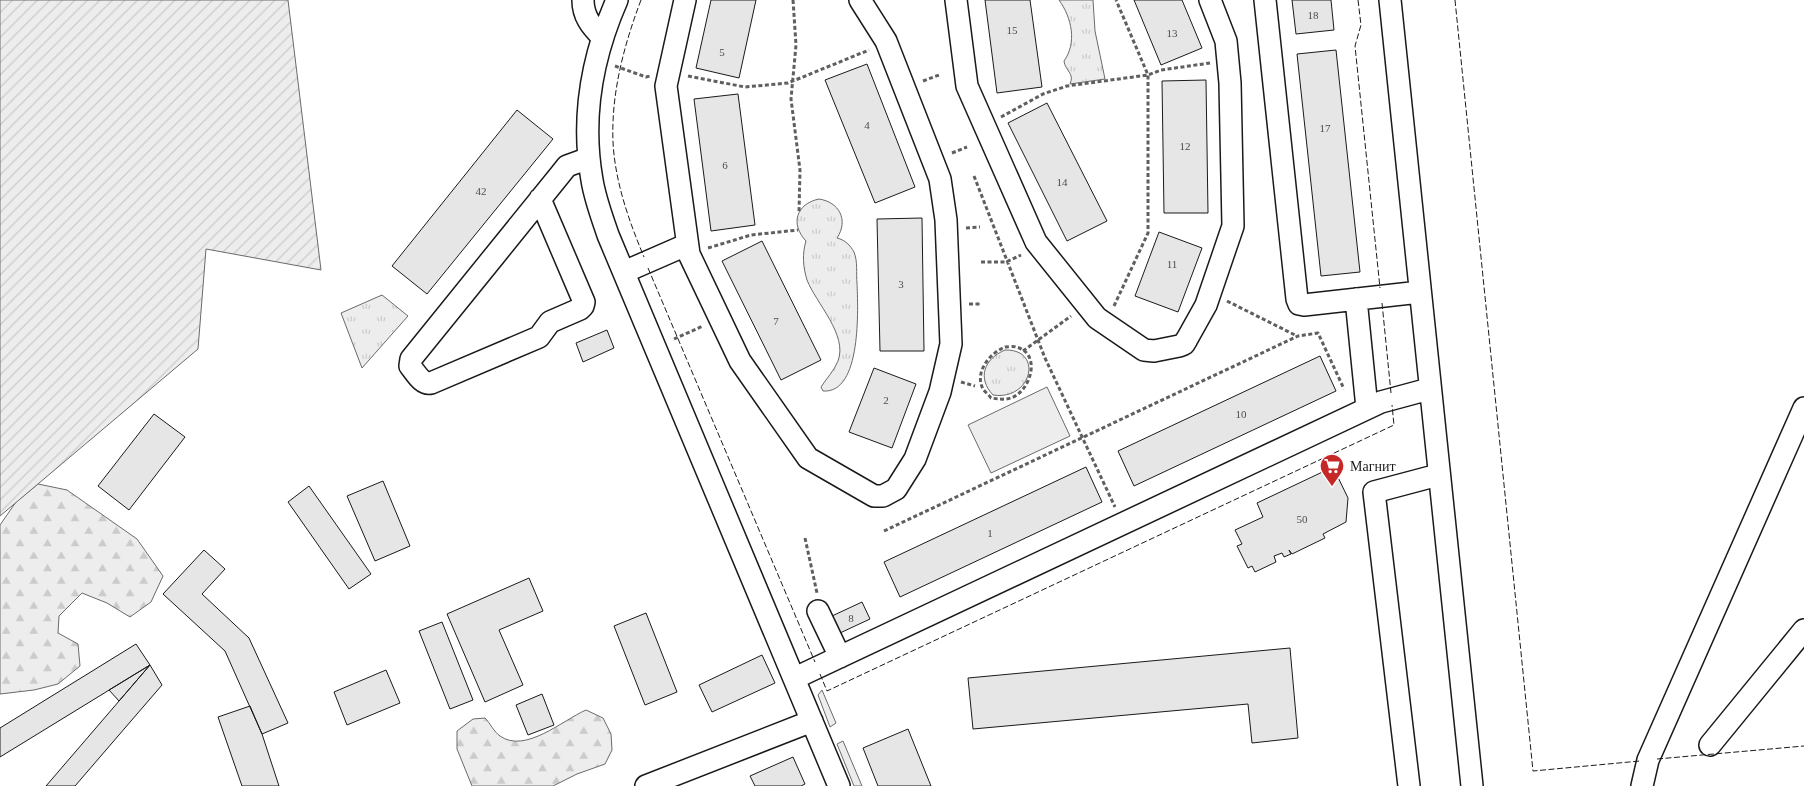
<svg xmlns="http://www.w3.org/2000/svg" width="1804" height="786" viewBox="0 0 1804 786" font-family="Georgia,serif">
	<style>
		.grass { fill: #ededed; stroke: #6a6a6a }
		.forest { fill: url(#forest-firs); stroke: #6a6a6a }
		.park { fill: url(#park-tufts); stroke: #6a6a6a }
		.garden { fill: url(#garden-furrows); stroke: #6a6a6a }
		.building { fill: #e6e6e6; stroke: #1a1a1a }
		.lines { fill: none; stroke-linecap: round; stroke-linejoin: round }
		.minor-casing { stroke: #1a1a1a; stroke-width: 24 }
		.path { stroke: #5f5f5f; stroke-width: 3; stroke-dasharray: 4 2.5; stroke-linecap: butt }
		.minor { stroke: #fff; stroke-width: 21 }
		.fence { stroke: #1a1a1a; stroke-width: 1; stroke-dasharray: 6 2.5; stroke-linecap: butt }
		.labels { text-anchor: middle; stroke-width: 4; stroke-linejoin: round; paint-order: stroke }
		.number-label { font-size: 11px; fill: #4d4d4d }
		.poi-label { font-size: 14px; fill: #1a1a1a; stroke: #fff; text-anchor: start }
	</style>
	<defs>
		<pattern id="forest-firs" width="22" height="20" patternUnits="userSpaceOnUse" patternTransform="scale(1.25)"><rect width="22" height="20" fill="#ededed"/><path d="M5 1l3.5 6h-7zM16 11l3.5 6h-7z" fill="#cbcbcb"/></pattern>
		<pattern id="park-tufts" width="24" height="20" patternUnits="userSpaceOnUse" patternTransform="scale(1.25)"><rect width="24" height="20" fill="#ededed"/><path d="M3 7l-1-3M5 7V3M7 7l1-3M15 17l-1-3M17 17v-4M19 17l1-3" fill="none" stroke="#cbcbcb"/></pattern>
		<pattern id="garden-furrows" width="10" height="10" patternUnits="userSpaceOnUse" patternTransform="scale(1.25)"><rect width="10" height="10" fill="#ededed"/><path d="M-1 1l2-2M0 10L10 0M9 11l2-2" fill="none" stroke="#cbcbcb"/></pattern>
	</defs>
	<rect width="100%" height="100%" fill="#fff"/>
	<path class="grass" d="M 1047,387 L 1070,436 L 991,473 L 968,425 Z
		M 822,690 L 836,723 L 830,727 L 818,695 Z
		M 843,741 L 862,786 L 854,786 L 837,744 Z"/>
	<path class="forest" d="M 38,484 L 67,490 L 137,539 L 163,576 L 151,602 L 130,617 L 107,603 L 82,593 L 59,616 L 58,633 L 78,644 L 80,666 L 58,684 L 34,690 L 0,694 L 0,525 L 16,502 Z
		M 586,710 L 603,718 L 611,734 L 612,750 L 605,764 L 577,774 L 553,786 L 472,786 L 457,749 L 457,731 L 473,719 L 485,718 C 490,723 494,732 500,736 C 525,754 563,720 586,710 Z"/>
	<path class="park" d="M 1059,0 L 1093,0 L 1095,31 L 1105,79 L 1070,84 C 1075,73 1065,71 1064,61 C 1077,43 1072,18 1059,0 Z
		M 819,199 C 839,202 849,220 837,238 C 845,240 850,245 854,252 C 858,262 856,273 857,283 C 858,307 862,394 823,391 L 821,387 C 826,379 834,371 838,361 C 848,335 816,303 807,280 C 803,267 802,254 806,241 C 790,224 796,204 819,199 Z
		M 382,295 L 408,316 L 362,368 L 341,313 Z
		M 1005,350 C 1044,349 1032,401 993,395 C 977,378 984,359 1005,350 Z"/>
	<path class="garden" d="M 0,0 L 288,0 L 321,270 L 206,249 L 198,349 L 0,516 Z"/>
	<path class="building" d="M 711,0 L 756,0 L 739,78 L 696,68 Z
		M 985,0 L 1030,0 L 1042,87 L 997,93 Z
		M 1134,0 L 1182,0 L 1202,48 L 1161,65 Z
		M 1292,0 L 1331,0 L 1334,30 L 1296,34 Z
		M 1336,50 L 1360,272 L 1321,276 L 1297,54 Z
		M 867,64 L 915,187 L 875,203 L 825,80 Z
		M 1206,80 L 1208,213 L 1164,213 L 1162,81 Z
		M 738,94 L 755,225 L 711,231 L 694,99 Z
		M 1047,103 L 1107,221 L 1067,241 L 1008,123 Z
		M 517,110 L 553,139 L 427,294 L 392,266 Z
		M 922,218 L 924,351 L 880,351 L 877,219 Z
		M 1159,232 L 1202,248 L 1178,312 L 1135,296 Z
		M 762,241 L 821,360 L 781,380 L 722,261 Z
		M 607,330 L 614,348 L 583,362 L 576,343 Z
		M 1320,356 L 1336,391 L 1134,486 L 1118,451 Z
		M 874,368 L 916,384 L 892,448 L 849,432 Z
		M 154,414 L 185,437 L 129,510 L 98,486 Z
		M 1086,467 L 1102,502 L 900,597 L 884,562 Z
		M 1333,467 L 1348,498 L 1346,522 L 1323,534 L 1325,538 L 1292,554 L 1289,550 L 1291,554 L 1284,557 L 1282,553 L 1274,556 L 1276,562 L 1255,572 L 1252,566 L 1248,568 L 1237,546 L 1242,544 L 1235,530 L 1263,517 L 1257,503 Z
		M 383,481 L 410,546 L 375,561 L 347,496 Z
		M 309,486 L 371,574 L 349,589 L 288,502 Z
		M 204,550 L 225,569 L 202,594 L 249,638 L 288,723 L 262,734 L 225,651 L 163,594 Z
		M 529,578 L 543,611 L 499,630 L 523,685 L 485,702 L 447,614 Z
		M 862,602 L 870,619 L 840,633 L 832,616 Z
		M 646,613 L 677,692 L 645,705 L 614,626 Z
		M 442,622 L 473,700 L 450,709 L 419,631 Z
		M 136,644 L 150,665 L 0,757 L 0,728 Z
		M 1290,648 L 1298,738 L 1252,743 L 1248,704 L 973,729 L 968,678 Z
		M 762,655 L 775,683 L 712,712 L 699,685 Z
		M 150,665 L 162,685 L 75,786 L 46,786 Z
		M 150,665 L 119,701 L 109,690 Z
		M 386,670 L 400,703 L 347,725 L 334,692 Z
		M 542,694 L 554,725 L 528,735 L 516,705 Z
		M 250,706 L 262,734 L 279,786 L 242,786 L 218,717 Z
		M 908,729 L 931,786 L 878,786 L 863,748 Z
		M 793,757 L 805,784 L 801,786 L 755,786 L 750,776 Z"/>
	<g class="lines">
		<defs>
			<path id="minor" d="M 583,0 C 583,16 591,26 602,37
				M 617,0 C 592,57 581,118 592,180 C 595,199 602,217 608,235 L 839,786
				M 685,0 L 666,86 L 689,254 L 740,361 L 808,458 L 874,496 L 883,496 L 896,489 L 915,459 L 940,392 L 951,344 L 946,220 L 940,179 L 886,41 L 860,0
				M 956,0 L 967,86 L 1036,242 L 1097,318 L 1144,350 L 1154,351 L 1179,346 L 1184,344 L 1187,339 L 1206,305 L 1233,226 L 1230,83 L 1226,41 L 1210,0
				M 1265,0 L 1297,299 L 1299,304 L 1304,305 L 1420,292
				M 1390,0 L 1472,786
				M 540,199 L 584,302 L 583,306 L 580,309 L 550,322 L 539,337 L 431,383 C 422,385 416,373 410,366 L 411,359 L 559,176 L 567,166 L 589,158
				M 624,272 L 686,245
				M 1356,299 L 1367,408
				M 818,611 L 840,657
				M 795,678 L 1381,402 L 1429,389
				M 1710,745 L 1804,630
				M 646,786 L 812,721
				M 1409,786 L 1374,492 L 1438,475
				M 1642,786 L 1648,760 L 1804,408"/>
		</defs>
		<use href="#minor" class="minor-casing"/>
		<path class="path" d="M 793,0 L 796,45 L 791,99 L 800,170 L 799,212
			M 615,66 L 646,77 L 650,76
			M 688,76 L 745,87 L 788,83 L 869,50
			M 923,81 L 939,75
			M 1001,117 L 1043,94 L 1067,86 L 1148,75 L 1161,70 L 1210,63
			M 952,153 L 967,147
			M 974,176 L 1045,358 L 1115,507
			M 966,228 L 980,227
			M 708,248 L 751,235 L 798,230
			M 981,262 L 1006,262 L 1021,255
			M 1227,301 L 1297,336
			M 969,304 L 981,304
			M 1114,306 L 1148,233 L 1148,75 L 1116,0
			M 674,339 L 703,326
			M 1005,347 C 1008,347 1013,346 1016,347 C 1042,353 1031,391 1011,398 C 1004,400 998,399 991,398 C 989,395 985,392 983,389 C 974,372 990,353 1005,347 Z
			M 1023,351 L 1071,316
			M 961,382 L 975,386
			M 884,531 L 1298,336 L 1318,333 L 1344,389
			M 805,538 L 817,593"/>
		<use href="#minor" class="minor"/>
		<path class="fence" d="M 641,0 C 624,45 611,93 613,142 C 615,182 629,221 644,257
			M 1358,0 L 1361,25 L 1355,46 L 1380,288
			M 1455,0 L 1533,771 L 1640,761
			M 648,268 L 815,662
			M 1382,303 L 1391,393
			M 820,674 L 827,691 L 1394,425 L 1392,405
			M 1657,759 L 1804,746"/>
	</g>
	<defs>
		<symbol id="supermarket-pin" viewBox="-11 -11 22 30"><path d="M0 17L-7.5 6A9.5 9.5 0 1 1 7.5 6Z" fill="#c62828" stroke="#fff"/><path d="M-6-5.5h2.5l.6 2H6L4.5 2H-2.5L-4.4-4H-6ZM-1.5 3.2a1.3 1.3 0 1 0 .1 0ZM3 3.2a1.3 1.3 0 1 0 .1 0Z" fill="#fff"/></symbol>
	</defs>
	<g fill-rule="evenodd">
		<use href="#supermarket-pin" x="1318" y="452" width="28" height="38"/>
	</g>
	<g class="labels">
		<g class="number-label">
			<text x="1313" y="19">18</text>
			<text x="1012" y="34">15</text>
			<text x="1172" y="37">13</text>
			<text x="722" y="56">5</text>
			<text x="867" y="129">4</text>
			<text x="1325" y="132">17</text>
			<text x="1185" y="150">12</text>
			<text x="725" y="169">6</text>
			<text x="1062" y="186">14</text>
			<text x="481" y="195">42</text>
			<text x="1172" y="268">11</text>
			<text x="901" y="288">3</text>
			<text x="776" y="325">7</text>
			<text x="886" y="404">2</text>
			<text x="1241" y="418">10</text>
			<text x="1302" y="523">50</text>
			<text x="990" y="537">1</text>
			<text x="851" y="622">8</text>
		</g>
		<g class="poi-label">
			<text x="1350" y="471">Магнит</text>
		</g>
	</g>
</svg>
